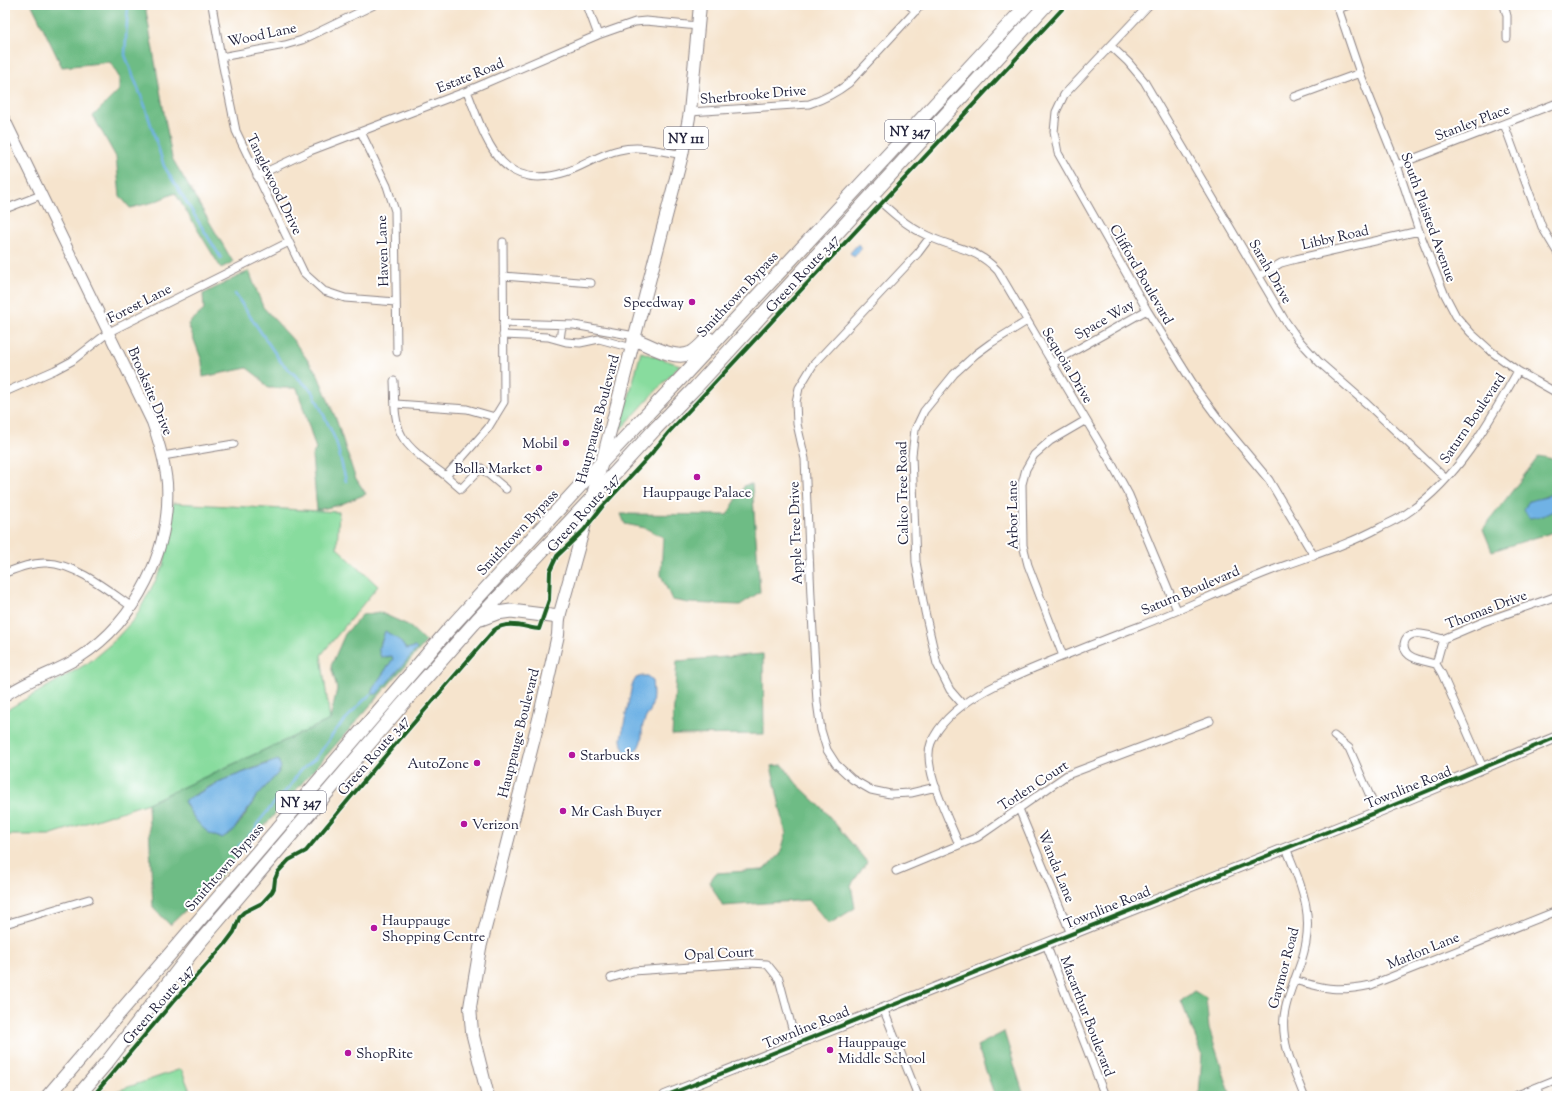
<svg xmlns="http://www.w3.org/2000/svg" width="1562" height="1101" viewBox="0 0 1562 1101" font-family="'Sorts Mill Goudy',serif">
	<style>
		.green { fill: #88dc9e; stroke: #557f6c }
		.forest { fill: #6ebc85; stroke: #486f60; fill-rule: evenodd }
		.water { fill: #70b2e5; stroke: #496a90 }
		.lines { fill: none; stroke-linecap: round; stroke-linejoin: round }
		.stream { stroke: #70b2e5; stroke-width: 2.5 }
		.street-casing { stroke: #8c8384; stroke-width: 9 }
		.secondary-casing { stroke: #8c8384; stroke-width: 12 }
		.primary-casing { stroke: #8c8384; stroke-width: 14 }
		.highway-casing { stroke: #8c8384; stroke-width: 15 }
		.street { stroke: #fff; stroke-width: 7 }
		.secondary { stroke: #fff; stroke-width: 10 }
		.primary { stroke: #fff; stroke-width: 12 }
		.highway { stroke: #fff; stroke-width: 13 }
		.cycleway-casing { stroke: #fff; stroke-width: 6 }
		.cycleway { stroke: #1b5e20; stroke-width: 4 }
		.poi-dot { fill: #b5179e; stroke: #fff; stroke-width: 1.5 }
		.labels { text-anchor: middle; stroke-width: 4; stroke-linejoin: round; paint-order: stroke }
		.shield { fill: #fff; stroke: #646476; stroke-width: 1 }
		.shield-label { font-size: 13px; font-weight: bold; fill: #22223b }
		.street-label { font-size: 14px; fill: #22223b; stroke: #fff }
		.poi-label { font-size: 14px; fill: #22223b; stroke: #fff; text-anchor: start }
	</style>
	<rect width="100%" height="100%" fill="#fff"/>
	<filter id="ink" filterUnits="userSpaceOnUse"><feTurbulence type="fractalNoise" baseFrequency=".025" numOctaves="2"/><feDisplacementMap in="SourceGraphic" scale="8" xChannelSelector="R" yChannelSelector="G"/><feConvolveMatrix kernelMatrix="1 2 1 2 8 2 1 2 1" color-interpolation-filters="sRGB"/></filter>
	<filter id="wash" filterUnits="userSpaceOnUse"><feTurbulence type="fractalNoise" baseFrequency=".012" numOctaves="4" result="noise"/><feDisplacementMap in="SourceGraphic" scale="16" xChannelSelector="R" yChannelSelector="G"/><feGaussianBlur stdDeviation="0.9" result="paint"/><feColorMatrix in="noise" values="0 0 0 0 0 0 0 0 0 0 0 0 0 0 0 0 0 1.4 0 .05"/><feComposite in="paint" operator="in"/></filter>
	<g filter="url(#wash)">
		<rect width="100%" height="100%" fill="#f6e4cd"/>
		<path class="green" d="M 641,352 L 680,365 L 620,430 Z
			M 173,503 L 339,512 L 337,548 L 378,586 L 321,655 L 330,720 L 148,803 L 49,835 L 5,835 L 5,711 L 88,663 L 112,643 L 135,618 L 164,565 Z
			M 181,1069 L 192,1096 L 97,1096 L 102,1090 L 111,1093 Z"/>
		<path class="forest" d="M 32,5 L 145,5 L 172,158 L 233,262 L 221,268 L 175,193 L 154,202 L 130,208 L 120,196 L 116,157 L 93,116 L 119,90 L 119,77 L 110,62 L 62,67 Z
			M 249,271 L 263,307 L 293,340 L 317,373 L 336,419 L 355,477 L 366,494 L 339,505 L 317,510 L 312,456 L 316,449 L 297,388 L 268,388 L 260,378 L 247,368 L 203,377 L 202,361 L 188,324 L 204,310 L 203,294 Z
			M 1539,456 L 1557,460 L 1557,492 L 1539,499 L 1557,509 L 1557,531 L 1492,551 L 1483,529 Z
			M 752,484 L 760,592 L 740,605 L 689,603 L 672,600 L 661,575 L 663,537 L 645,528 L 625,524 L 621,514 L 727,515 L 745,485 Z
			M 379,612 L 408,625 L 426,642 L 217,880 L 170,925 L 153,907 L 148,803 L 330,720 L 337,689 L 331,666 L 345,634 L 362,615 ZM 385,631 L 399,640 L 406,649 L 411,648 L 373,688 L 393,659 L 392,656 L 386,657 L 379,645 L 383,638 ZM 270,762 L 279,772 L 256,797 L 242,820 L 233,831 L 222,838 C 204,835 192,816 184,801 L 218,782 Z
			M 763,654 L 764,734 L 672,735 L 677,661 Z
			M 783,765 L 796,783 L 823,809 L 867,862 L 851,885 L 855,908 L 829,924 L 809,900 L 723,906 L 709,882 L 716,873 L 763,870 L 780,855 L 786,834 L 771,766 Z
			M 1194,991 L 1206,998 L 1209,1029 L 1231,1096 L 1199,1096 L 1202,1054 L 1181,1001 Z
			M 1004,1032 L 1024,1096 L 995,1096 L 977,1046 Z"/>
		<path class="water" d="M 858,244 L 862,248 L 854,257 L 850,253 Z
			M 1554,492 L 1557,492 L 1557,509 L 1543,516 L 1529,518 L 1524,509 L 1529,501 L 1546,497 Z
			M 385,631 L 399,640 L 406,649 L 415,647 L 417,649 L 377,694 L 371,694 L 373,688 L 393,659 L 392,656 L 381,657 C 376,645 381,647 383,637 C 384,635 384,633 385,631 Z
			M 642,676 L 647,676 L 652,680 C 653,690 654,702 650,711 C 648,715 645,718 644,722 C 641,728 643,735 641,741 C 636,758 622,758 621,739 L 632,685 L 636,678 Z
			M 278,760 L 281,767 L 279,772 L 256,797 L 233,831 L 222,838 C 204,835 192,816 184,801 L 223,780 Z"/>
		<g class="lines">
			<path class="stream" d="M 128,5 L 125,55 L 145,106 L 164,166 L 221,258
				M 235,294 L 281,362 L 313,392 L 336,441 L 346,481
				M 235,856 L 239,846 L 256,829 L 257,824 L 280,796 L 289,788 L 299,772 L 316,758 L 336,730 L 359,705 L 371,694"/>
		</g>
	</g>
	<g filter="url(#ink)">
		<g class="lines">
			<defs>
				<path id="street" d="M 212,5 L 221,57 L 236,131 L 304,273 L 324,291 L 345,298 L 396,302
					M 587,5 L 598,35
					M 909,5 L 916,11
					M 1149,5 L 1064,95 L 1056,112 L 1054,132 L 1058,153 L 1147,310 L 1197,390 L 1220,421 L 1269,480 L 1314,556
					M 1337,5 L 1360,73 L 1397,165 L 1419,231 L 1444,293 L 1456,316 L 1471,333 L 1492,352 L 1518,371 L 1557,393
					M 1504,5 L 1507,16 L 1507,38
					M 1338,9 L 1349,5
					M 1111,46 L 1128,62 L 1144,81 L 1284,319 L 1298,339 L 1319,362 L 1367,404 L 1446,479
					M 221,57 L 285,45 L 302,40 L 374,5
					M 467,91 C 486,139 499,194 566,172 C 584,166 600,154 619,150 C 640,145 662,151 682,155
					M 1294,97 L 1360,73
					M 690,112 L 809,104 C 825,99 836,93 849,83 L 921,5
					M 1504,124 L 1542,227 L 1557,252
					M 361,132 L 387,186 L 395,211 L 397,352
					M 1397,165 L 1557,103
					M 257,176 L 310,151 L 467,91 L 598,35 L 635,22 L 646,21 L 698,26
					M 872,194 C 889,210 906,226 928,236 C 954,249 976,247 998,271 L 1112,464 L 1129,495 L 1177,610
					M 5,209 L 41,195
					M 930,237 L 918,253 L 813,365 L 799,388 L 796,402 L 797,424 L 805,459 L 811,597 L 817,702 L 821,730 L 827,750 L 836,764 L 852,779 L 871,790 L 890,794 L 911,793 L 936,787
					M 503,242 L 504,402 L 488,428 L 446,476 L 461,489 L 481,468 L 506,489
					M 503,276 L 591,283
					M 1259,276 L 1281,263 L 1296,259 L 1419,231
					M 503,323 L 574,325 L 635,336
					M 503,335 L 548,337 L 566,342 L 580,343 L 599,339 L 632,348
					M 560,340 L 562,325
					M 1053,363 L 1147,310
					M 394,381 C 395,398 393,420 402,436 C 410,451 433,466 446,476
					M 5,392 L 55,370 L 72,361 L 109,332 L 289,242
					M 396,404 L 467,409 L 495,417
					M 163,456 L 234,444
					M 5,573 C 18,568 33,562 47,563 C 76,564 109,591 132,607
					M 1063,656 L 1028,565 L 1023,545 L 1022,484 L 1026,469 L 1034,455 L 1050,441 L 1086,420
					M 1436,664 C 1428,662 1415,660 1409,655 C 1405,652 1404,649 1404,644 C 1407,626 1433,637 1443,639
					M 963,705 L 950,690 L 937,664 L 925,612 L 916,562 L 912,455 L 915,430 L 924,411 L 954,374 L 976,354 L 991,343 L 1027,321
					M 1334,736 L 1349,748 L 1377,812
					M 1483,768 L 1442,674 L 1436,664 L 1443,639 L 1483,622 L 1557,596
					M 1019,809 L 1071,934
					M 959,845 C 950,821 921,767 931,743 C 948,701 1012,677 1051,661 C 1081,649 1110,637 1140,626 C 1184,609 1226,588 1270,571 C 1307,557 1346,546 1381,527 C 1391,522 1401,518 1410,511 C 1459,477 1489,422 1518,371
					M 1286,848 C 1303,889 1316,918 1301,962 C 1295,980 1286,998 1284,1017 C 1281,1044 1295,1072 1304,1096
					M 896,871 L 978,837 L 1067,775 L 1210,721
					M 5,924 L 89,899
					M 1046,944 L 1105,1096
					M 611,978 L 633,971 L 750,963 L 767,964 L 779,979 L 796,1043
					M 1294,980 C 1326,989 1338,992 1371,985 L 1557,911
					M 883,1008 L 918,1096
					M 1537,1087 L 1541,1096
					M 1515,1096 L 1557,1079"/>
				<path id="secondary" d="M 5,120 L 152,422 C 159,442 165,462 167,483 C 171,550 137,620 80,657 C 56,672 28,679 5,696
					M 665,1096 L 1377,812 L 1557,737"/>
				<path id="primary" d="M 488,1096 L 472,1032 L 470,1007 L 480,948 L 539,719 L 558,635 L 559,617 L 602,462 L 682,155 L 690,112 L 700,5"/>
				<path id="highway" d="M 634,339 C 650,345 674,361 691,353 C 697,350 703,343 708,338
					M 481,619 L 497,613 L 511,611 L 559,617
					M 48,1096 L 449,629 L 588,477 L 684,375 L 1027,5
					M 78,1096 L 108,1061 L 199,943 L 401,706 L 477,620 L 591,499 L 657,427 L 696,387 L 1046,5"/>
			</defs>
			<use href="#street" class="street-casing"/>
			<use href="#secondary" class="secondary-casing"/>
			<use href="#primary" class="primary-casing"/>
			<use href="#highway" class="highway-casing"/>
			<use href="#street" class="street"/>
			<use href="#secondary" class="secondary"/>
			<use href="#primary" class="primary"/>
			<use href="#highway" class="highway"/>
			<defs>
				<path id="cycleway" d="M 93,1096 L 172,1003 L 225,944 L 234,932 L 240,916 L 244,912 L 262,903 L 272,892 L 274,888 L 275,879 L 278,872 L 289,860 L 306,851 L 374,769 L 494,630 C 507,620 524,627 539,629 L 549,600 L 550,571 L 557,556 L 584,530 L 602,507 L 651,454 L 669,432 L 1066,5
					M 665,1096 L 1377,812 L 1557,737"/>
			</defs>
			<use href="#cycleway" class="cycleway-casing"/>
			<use href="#cycleway" class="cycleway"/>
		</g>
	</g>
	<g class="poi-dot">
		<circle cx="692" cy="302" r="4"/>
		<circle cx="566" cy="443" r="4"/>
		<circle cx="539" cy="468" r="4"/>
		<circle cx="697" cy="477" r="4"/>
		<circle cx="572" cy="755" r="4"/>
		<circle cx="477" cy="763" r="4"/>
		<circle cx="563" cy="811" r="4"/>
		<circle cx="464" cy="824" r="4"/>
		<circle cx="374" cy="928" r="4"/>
		<circle cx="830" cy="1050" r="4"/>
		<circle cx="348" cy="1053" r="4"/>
	</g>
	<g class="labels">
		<g class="shield">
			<rect x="885" y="120" width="50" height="22" rx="3"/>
			<rect x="664" y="127" width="44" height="22" rx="3"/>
			<rect x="276" y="791" width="50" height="22" rx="3"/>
		</g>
		<g class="shield-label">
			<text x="910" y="136">NY 347</text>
			<text x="686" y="143">NY 111</text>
			<text x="301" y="807">NY 347</text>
		</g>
		<g class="street-label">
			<text transform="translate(262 34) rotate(-12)" y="5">Wood Lane</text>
			<text transform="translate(470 75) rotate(-22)" y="5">Estate Road</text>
			<text transform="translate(753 94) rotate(-5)" y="5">Sherbrooke Drive</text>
			<text transform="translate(1472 122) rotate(-21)" y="5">Stanley Place</text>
			<text transform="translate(275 184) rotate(64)" y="5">Tanglewood Drive</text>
			<text transform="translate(1429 217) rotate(70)" y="5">South Plaisted Avenue</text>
			<text transform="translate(1335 237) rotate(-13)" y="5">Libby Road</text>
			<text transform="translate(382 251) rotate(-92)" y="5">Haven Lane</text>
			<text transform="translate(1271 271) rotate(60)" y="5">Sarah Drive</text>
			<text transform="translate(802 273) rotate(-47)" y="5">Green Route 347</text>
			<text transform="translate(1142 274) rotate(60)" y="5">Clifford Boulevard</text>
			<text transform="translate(737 294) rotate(-47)" y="5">Smithtown Bypass</text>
			<text transform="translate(139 303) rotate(-27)" y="5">Forest Lane</text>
			<text transform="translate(1104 319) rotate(-30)" y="5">Space Way</text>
			<text transform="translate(1068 365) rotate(59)" y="5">Sequoia Drive</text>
			<text transform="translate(151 391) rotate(67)" y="5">Brooksite Drive</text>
			<text transform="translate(1472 418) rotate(-56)" y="5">Saturn Boulevard</text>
			<text transform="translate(597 419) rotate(-75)" y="5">Hauppauge Boulevard</text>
			<text transform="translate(902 493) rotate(-91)" y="5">Calico Tree Road</text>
			<text transform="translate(583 512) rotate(-48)" y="5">Green Route 347</text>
			<text transform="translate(1012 515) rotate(-91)" y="5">Arbor Lane</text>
			<text transform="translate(517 532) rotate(-47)" y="5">Smithtown Bypass</text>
			<text transform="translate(795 533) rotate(-92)" y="5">Apple Tree Drive</text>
			<text transform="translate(1190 590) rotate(-23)" y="5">Saturn Boulevard</text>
			<text transform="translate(1486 609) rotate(-21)" y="5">Thomas Drive</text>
			<text transform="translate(518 733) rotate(-76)" y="5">Hauppauge Boulevard</text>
			<text transform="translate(373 755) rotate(-49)" y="5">Green Route 347</text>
			<text transform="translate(1033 785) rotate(-33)" y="5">Torlen Court</text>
			<text transform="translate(1408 787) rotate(-22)" y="5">Townline Road</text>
			<text transform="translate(1057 866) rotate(68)" y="5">Wanda Lane</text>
			<text transform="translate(224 867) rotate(-49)" y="5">Smithtown Bypass</text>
			<text transform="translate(1107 907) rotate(-22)" y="5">Townline Road</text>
			<text transform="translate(1423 950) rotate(-22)" y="5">Marlon Lane</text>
			<text transform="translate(719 953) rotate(-3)" y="5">Opal Court</text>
			<text transform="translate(1283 968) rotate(-75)" y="5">Gaymor Road</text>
			<text transform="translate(158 1004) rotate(-49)" y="5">Green Route 347</text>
			<text transform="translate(1088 1016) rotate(69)" y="5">Macarthur Boulevard</text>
			<text transform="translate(806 1027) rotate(-22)" y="5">Townline Road</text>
		</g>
		<g class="poi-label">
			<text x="684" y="307" text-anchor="end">Speedway</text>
			<text x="558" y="448" text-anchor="end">Mobil</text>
			<text x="531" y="473" text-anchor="end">Bolla Market</text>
			<text x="697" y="497" text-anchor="middle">Hauppauge Palace</text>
			<text x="580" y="760">Starbucks</text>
			<text x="469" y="768" text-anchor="end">AutoZone</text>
			<text x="571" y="816">Mr Cash Buyer</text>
			<text x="472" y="829">Verizon</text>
			<text x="382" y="925">Hauppauge<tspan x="382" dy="16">Shopping Centre</tspan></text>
			<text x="838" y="1047">Hauppauge<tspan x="838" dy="16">Middle School</tspan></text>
			<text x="356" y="1058">ShopRite</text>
		</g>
	</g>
	<rect width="1562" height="1101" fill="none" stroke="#fff" stroke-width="20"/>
</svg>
